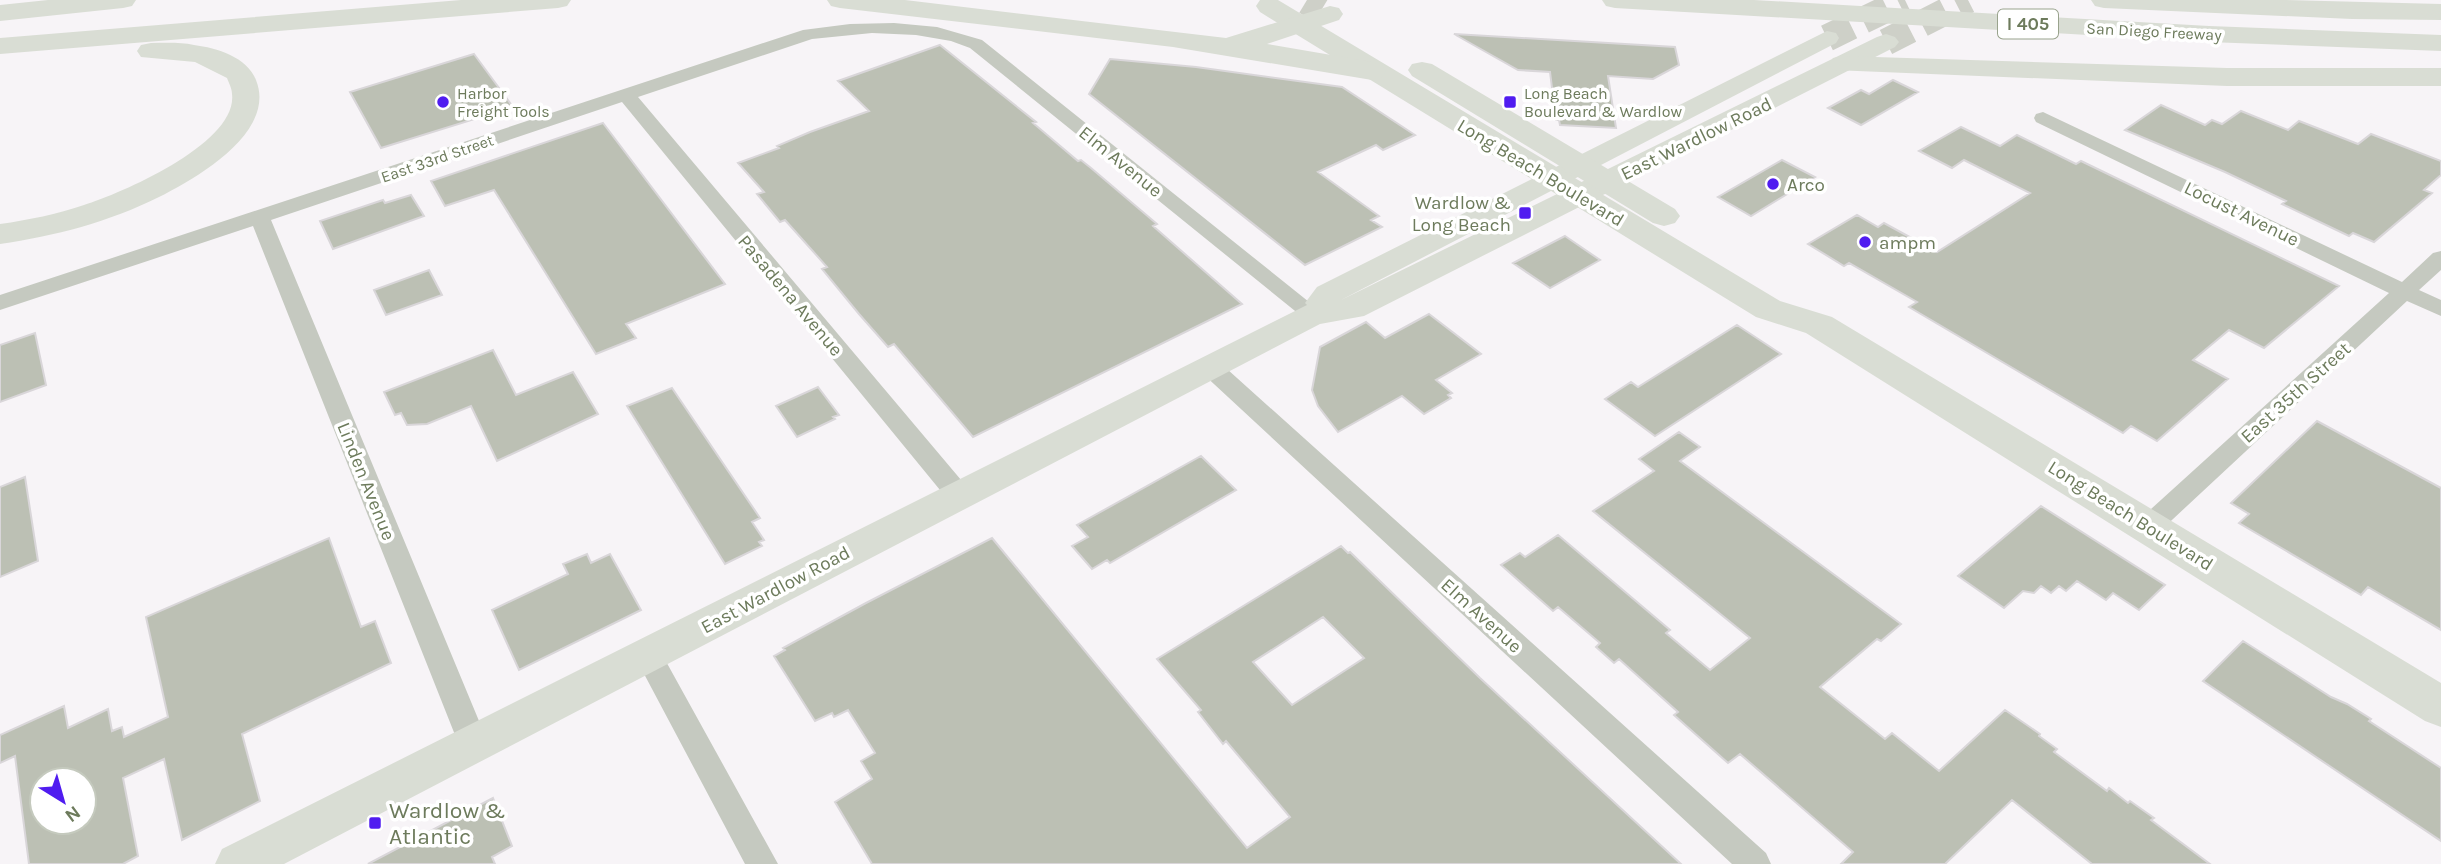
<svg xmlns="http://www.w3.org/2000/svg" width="2441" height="864" viewBox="0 0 2441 864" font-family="Karla,sans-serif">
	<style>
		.building { fill: #bcc0b4; stroke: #d9d6d9; stroke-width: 2; fill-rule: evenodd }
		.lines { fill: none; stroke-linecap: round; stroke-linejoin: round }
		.secondary-tunnel { stroke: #ced0c8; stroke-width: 27; stroke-dasharray: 27 13; stroke-linecap: butt }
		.primary-tunnel { stroke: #ced0c8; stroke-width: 30; stroke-dasharray: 30 15; stroke-linecap: butt }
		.minor { fill: #c5c9c0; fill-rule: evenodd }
		.secondary { fill: #d9ddd4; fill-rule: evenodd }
		.primary { fill: #d9ddd4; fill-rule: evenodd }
		.motorway { fill: #d9ddd4; fill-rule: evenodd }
		.poi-dot { fill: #501cf0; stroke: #fff; stroke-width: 2.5 }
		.labels { text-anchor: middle; stroke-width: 7; stroke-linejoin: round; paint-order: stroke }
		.far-street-label { font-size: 16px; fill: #6d7b5c; stroke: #fff }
		.far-poi-label { font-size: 16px; fill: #6d7b5c; stroke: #fff; text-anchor: start }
		.shield { fill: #fff; stroke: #99a38d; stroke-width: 2 }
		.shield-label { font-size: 18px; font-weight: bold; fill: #6d7b5c }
		.street-label { font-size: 19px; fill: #6d7b5c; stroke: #fff }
		.poi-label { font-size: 19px; fill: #6d7b5c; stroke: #fff; text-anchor: start }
		.near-poi-label { font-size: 23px; fill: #6d7b5c; stroke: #fff; text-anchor: start }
	</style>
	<rect width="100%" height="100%" fill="#f7f4f7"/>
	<path class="building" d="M 1454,34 L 1675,47 L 1679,65 L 1653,79 L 1608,76 L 1616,128 L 1560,125 L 1559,120 L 1556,120 L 1550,72 L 1518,70 Z
		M 940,45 L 1036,122 L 1033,123 L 1078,161 L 1081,160 L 1091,168 L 1157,224 L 1153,226 L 1242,304 L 973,437 L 894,344 L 888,347 L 859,314 L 822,269 L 827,267 L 785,220 L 780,222 L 757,194 L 764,192 L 738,163 L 779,148 L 777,146 L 810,132 L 869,111 L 838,81 Z
		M 474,54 L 513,107 L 381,148 L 350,92 Z
		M 1110,59 L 1196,67 L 1342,87 L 1415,135 L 1383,150 L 1376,145 L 1318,172 L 1379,216 L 1371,220 L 1382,227 L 1305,265 L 1089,94 Z
		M 1893,80 L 1918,92 L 1861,125 L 1828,108 L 1861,90 L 1869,94 Z
		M 2161,105 L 2205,125 L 2212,120 L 2222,124 L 2241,111 L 2288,130 L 2299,121 L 2358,144 L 2371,134 L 2441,161 L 2441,175 L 2424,190 L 2432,193 L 2374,242 L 2353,233 L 2349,236 L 2282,204 L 2286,201 L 2225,172 L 2125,130 Z
		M 603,123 L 725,284 L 626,324 L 636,338 L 596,354 L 494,190 L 445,206 L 431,181 Z
		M 1961,127 L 2000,146 L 2017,135 L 2076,164 L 2081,161 L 2339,286 L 2264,348 L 2229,330 L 2193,360 L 2228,379 L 2157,441 L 2131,426 L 2123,433 L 1909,307 L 1917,302 L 1849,263 L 1844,266 L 1808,244 L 1857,215 L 1878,227 L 1884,223 L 1937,252 L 2030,193 L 1964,160 L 1952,168 L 1919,151 Z
		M 1782,160 L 1815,177 L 1751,216 L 1718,197 Z
		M 411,195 L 424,216 L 333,249 L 320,221 L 383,200 L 385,203 Z
		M 1565,236 L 1600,260 L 1550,288 L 1513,263 Z
		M 429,270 L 442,295 L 386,315 L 374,290 Z
		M 1429,314 L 1481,354 L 1436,380 L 1452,393 L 1448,395 L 1451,398 L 1424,414 L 1402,396 L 1338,432 L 1318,406 L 1312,390 L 1320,347 L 1366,322 L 1385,338 Z
		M 1737,325 L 1781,354 L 1655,436 L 1605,399 L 1631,382 L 1638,387 Z
		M 35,333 L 46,385 L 0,402 L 0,345 Z
		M 493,350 L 516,395 L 573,372 L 598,414 L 497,461 L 471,406 L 427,424 L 407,425 L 401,413 L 395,415 L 384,392 Z
		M 818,387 L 839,415 L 833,417 L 835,419 L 797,437 L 776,406 Z
		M 672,388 L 760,518 L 752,522 L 764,540 L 759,542 L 762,546 L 725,564 L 627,406 Z
		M 2317,421 L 2441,488 L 2441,630 L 2368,587 L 2361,595 L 2239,523 L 2249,514 L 2231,503 Z
		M 1679,432 L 1700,447 L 1680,461 L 1901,624 L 1881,641 L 1877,639 L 1820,687 L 1885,739 L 1892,733 L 1939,771 L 2005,710 L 2040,734 L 2039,736 L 2057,749 L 2054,752 L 2107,791 L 2109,788 L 2128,803 L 2130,801 L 2154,818 L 2151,820 L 2210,864 L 2092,864 L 2012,800 L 1945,864 L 1841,864 L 1853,852 L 1740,754 L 1728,763 L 1674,715 L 1678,712 L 1619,659 L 1614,663 L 1596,647 L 1600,643 L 1558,607 L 1553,611 L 1501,565 L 1520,553 L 1525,557 L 1558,535 L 1670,630 L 1666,633 L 1710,670 L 1750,638 L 1593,511 L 1654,471 L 1639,459 Z
		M 1201,456 L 1236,490 L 1110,563 L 1107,560 L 1092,569 L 1072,546 L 1088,537 L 1077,525 Z
		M 25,477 L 38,561 L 0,577 L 0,487 Z
		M 2041,506 L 2165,585 L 2139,610 L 2113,593 L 2106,600 L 2077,581 L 2066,591 L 2059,586 L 2051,593 L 2041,586 L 2034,593 L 2023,591 L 2004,608 L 1958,576 Z
		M 329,538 L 361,627 L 375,621 L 391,663 L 242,734 L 260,801 L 182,840 L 164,759 L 123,778 L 138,856 L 123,864 L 29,864 L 15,756 L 0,763 L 0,735 L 64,706 L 68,728 L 108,709 L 112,731 L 122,727 L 124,737 L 168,717 L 146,617 ZM 42,780 L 84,780 L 84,822 L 42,822 Z
		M 992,538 L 1247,848 L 1290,817 L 1226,741 L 1223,744 L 1198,712 L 1201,710 L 1157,659 L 1341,546 L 1348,553 L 1350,552 L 1480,678 L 1681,864 L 872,864 L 835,802 L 872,779 L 861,761 L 875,753 L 848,710 L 834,717 L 832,713 L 815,721 L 774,656 L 785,650 L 783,648 L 866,603 ZM 1323,617 L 1364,658 L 1292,705 L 1253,662 Z
		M 587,554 L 591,563 L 610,554 L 641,610 L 519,670 L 492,610 L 568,574 L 563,564 Z
		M 2243,641 L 2331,697 L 2347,704 L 2371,719 L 2369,721 L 2441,768 L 2441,841 L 2203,681 Z
		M 493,798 L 512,846 L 492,857 L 495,864 L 368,864 Z"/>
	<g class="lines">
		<path class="secondary-tunnel" d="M 1827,38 L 1905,0
			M 1886,42 L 1968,0"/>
		<path class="primary-tunnel" d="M 1307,0 L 1322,9"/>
		<path class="minor" d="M 894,23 L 937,27 L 982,40 L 1324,314 L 1321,319 L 1313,321 L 1305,319 L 970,48 L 951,41 L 916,35 L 872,33 L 812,39 L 638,97 L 967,487 L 971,494 L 967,501 L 958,504 L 949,501 L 622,102 L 271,220 L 489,745 L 485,754 L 474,758 L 463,754 L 459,745 L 253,226 L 0,310 L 0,295 L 803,30 L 850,24 Z
			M 2043,112 L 2402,282 L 2433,253 L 2441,251 L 2441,270 L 2419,290 L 2441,300 L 2441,316 L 2407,301 L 2158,533 L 2149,536 L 2140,533 L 2136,526 L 2140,519 L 2389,293 L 2036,122 L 2034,118 L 2036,114 Z
			M 1209,358 L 1217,360 L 1766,853 L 1771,864 L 1732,864 L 1201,372 L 1197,366 L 1201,360 Z
			M 648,643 L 658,647 L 778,864 L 745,864 L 634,655 L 638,647 Z"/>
		<path class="secondary" d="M 1827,31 L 1836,33 L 1839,38 L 1836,43 L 1341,300 L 1877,37 L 1886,34 L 1895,37 L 1899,42 L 1895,47 L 1364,316 L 1320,324 L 284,864 L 215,864 L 222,849 L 1307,305 L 1305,303 L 1317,287 Z"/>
		<path class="primary" d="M 1260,0 L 1278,0 L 1780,301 L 1832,317 L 2441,683 L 2441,727 L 2425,721 L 1806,333 L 1756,317 L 1260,12 L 1256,6 Z
			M 1422,62 L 1432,64 L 1675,209 L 1680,216 L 1675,223 L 1664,226 L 1653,223 L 1412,76 L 1408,70 L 1412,64 Z"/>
		<path class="motorway" d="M 48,0 L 136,0 L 132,6 L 123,8 L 0,21 L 0,5 Z
			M 461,0 L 571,0 L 567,6 L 558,8 L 0,54 L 0,38 Z
			M 827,0 L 905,0 L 1226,38 L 1330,6 L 1339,8 L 1343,14 L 1339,20 L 1267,44 L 1372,62 L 1382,65 L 1386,71 L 1382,77 L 1372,80 L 1173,47 L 840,8 L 831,6 Z
			M 1602,0 L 1754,0 L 2209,26 L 2441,35 L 2441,51 L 2209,42 L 1615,8 L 1606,6 Z
			M 2091,0 L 2284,0 L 2441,4 L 2441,20 L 2352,19 L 2104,8 L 2095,6 Z
			M 151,43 C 165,43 180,42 194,45 C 217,48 247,57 256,80 C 277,132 197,178 159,197 C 109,222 55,236 0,244 L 0,224 C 29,220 57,214 84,205 C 122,193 238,143 232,94 C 232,89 229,83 227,78 L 195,62 L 141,57 L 137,51 L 141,45 Z
			M 1843,56 L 2227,68 L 2441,68 L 2441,86 L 2227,86 L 1833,70 L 1829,64 L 1833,58 Z"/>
	</g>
	<g class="poi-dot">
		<circle cx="443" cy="102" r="7"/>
		<rect x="1503" y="95" width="14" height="14" rx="3.5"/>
		<circle cx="1773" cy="184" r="7"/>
		<rect x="1518" y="206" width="14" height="14" rx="3.5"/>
		<circle cx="1865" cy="242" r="7"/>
		<rect x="368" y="816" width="14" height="14" rx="3.5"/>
	</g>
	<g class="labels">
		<g class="far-street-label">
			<text transform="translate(2154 31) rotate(3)" y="6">San Diego Freeway</text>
			<text transform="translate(437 158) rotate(-19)" y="6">East 33rd Street</text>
		</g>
		<g class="far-poi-label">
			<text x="457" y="99">Harbor<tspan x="457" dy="18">Freight Tools</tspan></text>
			<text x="1524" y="99">Long Beach<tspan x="1524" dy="18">Boulevard &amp; Wardlow</tspan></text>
		</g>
		<rect class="shield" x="1998" y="9.5" width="60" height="29" rx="5"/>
		<g class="shield-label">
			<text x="2028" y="30">I 405</text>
		</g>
		<g class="street-label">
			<text transform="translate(1696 138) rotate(-26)" y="7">East Wardlow Road</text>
			<text transform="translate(1121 161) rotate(39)" y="7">Elm Avenue</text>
			<text transform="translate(1541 172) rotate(31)" y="7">Long Beach Boulevard</text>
			<text transform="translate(2242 213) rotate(26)" y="7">Locust Avenue</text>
			<text transform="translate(791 295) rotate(50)" y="7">Pasadena Avenue</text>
			<text transform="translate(2295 392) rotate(-42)" y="7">East 35th Street</text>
			<text transform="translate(367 481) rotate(68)" y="7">Linden Avenue</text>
			<text transform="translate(2131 515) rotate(32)" y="7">Long Beach Boulevard</text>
			<text transform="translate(775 589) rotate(-28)" y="7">East Wardlow Road</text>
			<text transform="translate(1482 615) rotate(42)" y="7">Elm Avenue</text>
		</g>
		<g class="poi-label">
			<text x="1787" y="191">Arco</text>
			<text x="1511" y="209" text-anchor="end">Wardlow &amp;<tspan x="1511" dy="22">Long Beach</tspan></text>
			<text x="1879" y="249">ampm</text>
		</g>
		<g class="near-poi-label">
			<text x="389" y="818">Wardlow &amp;<tspan x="389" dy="26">Atlantic</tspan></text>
		</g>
	</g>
	<g transform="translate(63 801) rotate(143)"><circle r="33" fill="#ffffff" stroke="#c5cabe" stroke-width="2"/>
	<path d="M0-5L12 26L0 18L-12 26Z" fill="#501cf0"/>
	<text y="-10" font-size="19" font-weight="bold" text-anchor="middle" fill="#6d7b5c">N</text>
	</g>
</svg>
